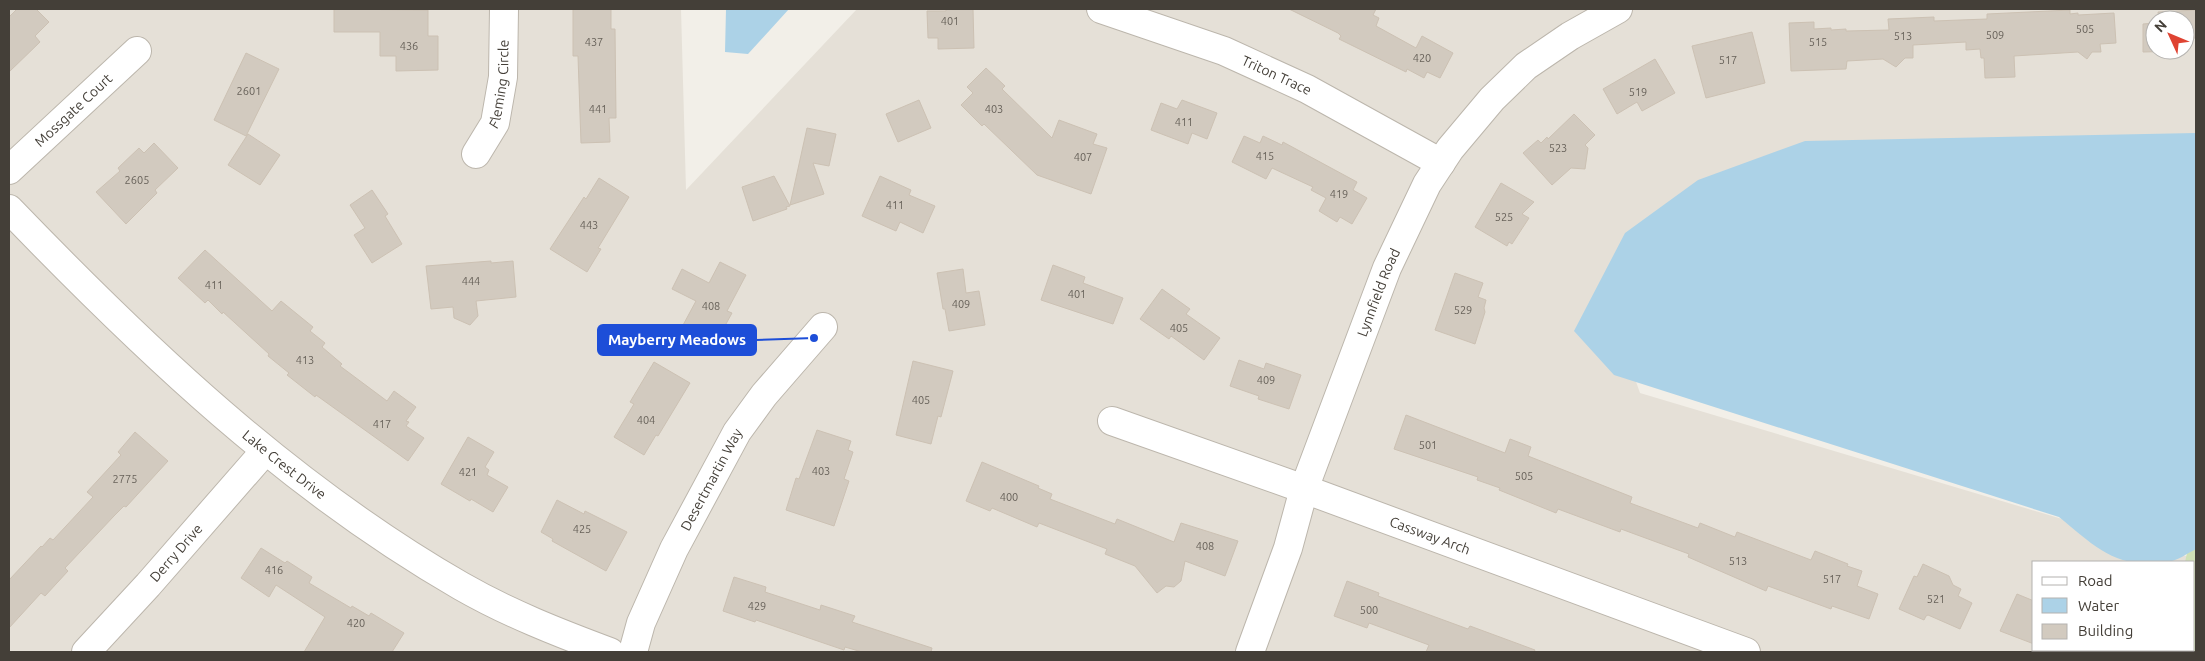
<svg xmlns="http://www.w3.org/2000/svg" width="2205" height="661" viewBox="0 0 2205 661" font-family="Ubuntu,sans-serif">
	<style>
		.residential { fill: #e5e0d7; fill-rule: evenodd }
		.green { fill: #d0e1b6 }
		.water { fill: #acd2e7 }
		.building { fill: #d2cabf; stroke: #ccc1b3 }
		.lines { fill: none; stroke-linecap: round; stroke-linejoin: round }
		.street-casing { stroke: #bcb6ac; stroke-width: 30 }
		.street { stroke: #fff; stroke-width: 28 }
		.labels { text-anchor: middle; stroke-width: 4.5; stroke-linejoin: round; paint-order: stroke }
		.number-label { font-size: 11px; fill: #68625a }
		.street-label { font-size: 14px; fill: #443f38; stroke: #fff }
		.leader { fill: none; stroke: #1d4ed8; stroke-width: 2 }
		.callout-dot { fill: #1d4ed8; stroke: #fff; stroke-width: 2 }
		.callout { fill: #1d4ed8; stroke: #1d4ed8; stroke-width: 2 }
		.callout-label { font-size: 15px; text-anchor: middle; font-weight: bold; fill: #fff }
	</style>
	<rect width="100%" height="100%" fill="#f2efe8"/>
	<path class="residential" d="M 9,9 L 681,9 L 686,190 L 857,9 L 2196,9 L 2196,149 L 1601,283 L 1640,393 L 2196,559 L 2194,562 L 2034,562 L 2034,650 L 2121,650 L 2122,652 L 9,652 ZM 2155,20 L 2185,20 L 2185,50 L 2155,50 Z"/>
	<path class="green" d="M 2196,513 L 2196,652 L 2126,652 L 2125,650 L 2194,650 L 2194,562 L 2185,562 Z"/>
	<path class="water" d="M 726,9 L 789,9 L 748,54 L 725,52 Z
		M 2196,133 L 2196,549 C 2188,553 2177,561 2168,562 C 2116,570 2096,547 2059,517 L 1614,375 L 1574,331 L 1625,233 L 1698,180 L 1805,141 Z"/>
	<path class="building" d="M 17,9 L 36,9 L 49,22 L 35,36 L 40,42 L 9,72 L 9,17 Z
		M 334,9 L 428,10 L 428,36 L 438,36 L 438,70 L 396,71 L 396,56 L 380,56 L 380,32 L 334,32 Z
		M 573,9 L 611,9 L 611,29 L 615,29 L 616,118 L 609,118 L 610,142 L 581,143 L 578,56 L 573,56 Z
		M 946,9 L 973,9 L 974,48 L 938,49 L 938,38 L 928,38 L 927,11 L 946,11 Z
		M 1289,9 L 1376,9 L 1373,15 L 1379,18 L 1376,26 L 1416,48 L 1422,36 L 1453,53 L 1440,78 L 1427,72 L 1424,78 L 1407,69 L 1406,72 L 1339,39 L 1341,36 L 1338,33 Z
		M 2070,10 L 2070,14 L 2078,13 L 2078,15 L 2114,13 L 2116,43 L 2100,44 L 2101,52 L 2092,52 L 2087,59 L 2078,52 L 2014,56 L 2015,77 L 1985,78 L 1984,58 L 1981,58 L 1980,49 L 1966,50 L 1966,42 L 1913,45 L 1913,58 L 1905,58 L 1896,67 L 1883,59 L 1847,61 L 1846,69 L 1791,71 L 1789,23 L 1814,22 L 1814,29 L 1831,28 L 1831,30 L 1846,29 L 1846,31 L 1889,30 L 1888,19 L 1934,17 L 1934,21 L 1987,19 L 1987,14 Z
		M 2196,10 L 2196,38 L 2185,38 L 2185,20 L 2159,20 L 2158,12 Z
		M 2155,23 L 2155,50 L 2182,51 L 2143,52 L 2143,24 Z
		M 1752,32 L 1765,83 L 1706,98 L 1692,46 Z
		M 246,53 L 279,69 L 246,136 L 214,120 Z
		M 1655,59 L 1675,93 L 1642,111 L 1637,102 L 1617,114 L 1603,89 Z
		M 986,68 L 1005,86 L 1002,89 L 1052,138 L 1059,120 L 1097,134 L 1093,144 L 1107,148 L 1091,194 L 1037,175 L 984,124 L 982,126 L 961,105 L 973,93 L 967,87 Z
		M 919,100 L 931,128 L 898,142 L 886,114 Z
		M 1182,100 L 1217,113 L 1207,139 L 1192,133 L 1188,144 L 1151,130 L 1161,103 L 1177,109 Z
		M 1574,114 L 1595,135 L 1585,145 L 1588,148 L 1585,169 L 1571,168 L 1552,185 L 1523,153 L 1538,140 L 1541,143 L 1547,137 L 1548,139 Z
		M 807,128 L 836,134 L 829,166 L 813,163 L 824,194 L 790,205 Z
		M 248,134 L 280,155 L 260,185 L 228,165 Z
		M 1244,136 L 1260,143 L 1263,136 L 1282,145 L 1283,142 L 1357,182 L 1353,190 L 1367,198 L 1352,224 L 1340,217 L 1337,222 L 1319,211 L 1326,198 L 1311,190 L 1313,187 L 1272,168 L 1266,179 L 1232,162 Z
		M 154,143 L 178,168 L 155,190 L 157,193 L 126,224 L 96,192 L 120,171 L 118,168 L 139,148 L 144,153 Z
		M 774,176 L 790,206 L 786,207 L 787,209 L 753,221 L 742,187 Z
		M 880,176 L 911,190 L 909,195 L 935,206 L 923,233 L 900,222 L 896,231 L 862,216 Z
		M 599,178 L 629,197 L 598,248 L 601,249 L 587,272 L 550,249 L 584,197 L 586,199 Z
		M 1501,183 L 1534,202 L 1522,214 L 1529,218 L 1512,244 L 1509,242 L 1507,246 L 1475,227 Z
		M 372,190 L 388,214 L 385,216 L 402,244 L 372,263 L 354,235 L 365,228 L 350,205 Z
		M 205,250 L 272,311 L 281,301 L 313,327 L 310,331 L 325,343 L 322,347 L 342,364 L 340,366 L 387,401 L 394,391 L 416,407 L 406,421 L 409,422 L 406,426 L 424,438 L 408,461 L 316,395 L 315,397 L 287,375 L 289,373 L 268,356 L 269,354 L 223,312 L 222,314 L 208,300 L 205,303 L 178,278 Z
		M 491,261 L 491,263 L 513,261 L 516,297 L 476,301 L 478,316 L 470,325 L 454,318 L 453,307 L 431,309 L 426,266 Z
		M 720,262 L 746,275 L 727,311 L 732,313 L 715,344 L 682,327 L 696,301 L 672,289 L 682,269 L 709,283 Z
		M 1053,265 L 1085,277 L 1083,283 L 1123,298 L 1113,324 L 1041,300 Z
		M 963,269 L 966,293 L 979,291 L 985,325 L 949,331 L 945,309 L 943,309 L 937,273 Z
		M 1455,273 L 1483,283 L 1478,297 L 1486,300 L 1484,308 L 1485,312 L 1475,344 L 1435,330 Z
		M 1162,289 L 1190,309 L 1186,314 L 1220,338 L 1204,360 L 1171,336 L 1169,339 L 1140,319 Z
		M 1239,360 L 1264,369 L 1266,363 L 1301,375 L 1289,409 L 1258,399 L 1259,396 L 1230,386 Z
		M 913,361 L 953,371 L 941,417 L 938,416 L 931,444 L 896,435 Z
		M 654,362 L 690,383 L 658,436 L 656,435 L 644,455 L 614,437 L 634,404 L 630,402 Z
		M 1406,415 L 1505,453 L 1510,439 L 1531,447 L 1528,456 L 1632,497 L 1630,503 L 1698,528 L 1700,523 L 1735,537 L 1737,532 L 1811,560 L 1815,551 L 1848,564 L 1847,566 L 1862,571 L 1857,586 L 1878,594 L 1869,619 L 1832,606 L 1831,609 L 1768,586 L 1766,591 L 1688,557 L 1689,554 L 1621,529 L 1620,532 L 1558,509 L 1556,513 L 1499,490 L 1500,488 L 1477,480 L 1478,477 L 1394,449 Z
		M 817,430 L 851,441 L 848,450 L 853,452 L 844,479 L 849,481 L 834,526 L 786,510 L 796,478 L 799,479 Z
		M 135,432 L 168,461 L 126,507 L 124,506 L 114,516 L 65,568 L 68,571 L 45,596 L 41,593 L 9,628 L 9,580 L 41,546 L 42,547 L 50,538 L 53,540 L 93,497 L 87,492 L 121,455 L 118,452 Z
		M 468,437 L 494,452 L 485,467 L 489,470 L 487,475 L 508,487 L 493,512 L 471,499 L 470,501 L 441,484 Z
		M 982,462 L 1039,486 L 1038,488 L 1052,494 L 1050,499 L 1115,524 L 1117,519 L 1174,542 L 1181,523 L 1238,541 L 1225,576 L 1185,561 L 1181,581 L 1174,587 L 1166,586 L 1157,593 L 1135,566 L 1105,554 L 1107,549 L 1039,523 L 1037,527 L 992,508 L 990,511 L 966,501 Z
		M 557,500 L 584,514 L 585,511 L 627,532 L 606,571 L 552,541 L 553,539 L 541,532 Z
		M 261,548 L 285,563 L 287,561 L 312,577 L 309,583 L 351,608 L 352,606 L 369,616 L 371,613 L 404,633 L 392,652 L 304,652 L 325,617 L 276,585 L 269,597 L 241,578 Z
		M 1923,564 L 1949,576 L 1953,585 L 1961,589 L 1958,596 L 1972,603 L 1960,629 L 1928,615 L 1926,616 L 1924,620 L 1899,609 L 1914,576 L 1917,577 Z
		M 734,577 L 766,587 L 765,592 L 820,610 L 821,605 L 855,616 L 852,622 L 932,648 L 931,652 L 862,652 L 845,647 L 844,650 L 756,620 L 755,622 L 723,611 Z
		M 1347,581 L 1379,593 L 1378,596 L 1468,629 L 1470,626 L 1535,650 L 1534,652 L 1426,652 L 1429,645 L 1369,623 L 1367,628 L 1334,616 Z
		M 2017,594 L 2034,601 L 2034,644 L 2000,631 Z"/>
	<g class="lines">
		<defs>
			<g id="street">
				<path id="s1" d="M 1101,9 L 1224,51 L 1307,89 L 1441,163"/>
				<path id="s2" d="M 476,154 L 495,123 L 503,77 L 504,9"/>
				<path id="s3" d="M 9,170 L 137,51"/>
				<path id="s4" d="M 9,209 C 146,351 289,487 461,586 C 508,613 559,633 610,652"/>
				<path id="s5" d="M 1112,421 L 1304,489 L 1746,652"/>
				<path id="s6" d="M 86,652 L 148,585 L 265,451"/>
				<path id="s7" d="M 633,652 L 641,623 L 674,549 L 737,432 L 764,395 L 823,327"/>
				<path id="s8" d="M 1250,652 L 1288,548 L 1304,489 L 1387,268 L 1427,184 L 1450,149 L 1492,99 L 1526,66 L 1570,36 L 1618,9"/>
			</g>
		</defs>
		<use href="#street" class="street-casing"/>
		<use href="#street" class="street"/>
	</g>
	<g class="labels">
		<g class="number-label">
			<text x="950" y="25">401</text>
			<text x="2085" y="33">505</text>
			<text x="1995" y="39">509</text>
			<text x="1903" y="40">513</text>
			<text x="594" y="46">437</text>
			<text x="1818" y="46">515</text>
			<text x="409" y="50">436</text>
			<text x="1422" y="62">420</text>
			<text x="1728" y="64">517</text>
			<text x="249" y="95">2601</text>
			<text x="1638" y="96">519</text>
			<text x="598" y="113">441</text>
			<text x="994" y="113">403</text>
			<text x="1184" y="126">411</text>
			<text x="1558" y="152">523</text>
			<text x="1265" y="160">415</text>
			<text x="1083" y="161">407</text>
			<text x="137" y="184">2605</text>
			<text x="1339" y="198">419</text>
			<text x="895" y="209">411</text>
			<text x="1504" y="221">525</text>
			<text x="589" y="229">443</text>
			<text x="471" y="285">444</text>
			<text x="214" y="289">411</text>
			<text x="1077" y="298">401</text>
			<text x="961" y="308">409</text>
			<text x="711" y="310">408</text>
			<text x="1463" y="314">529</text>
			<text x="1179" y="332">405</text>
			<text x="305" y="364">413</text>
			<text x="1266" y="384">409</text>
			<text x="921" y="404">405</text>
			<text x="646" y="424">404</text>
			<text x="382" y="428">417</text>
			<text x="1428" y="449">501</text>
			<text x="821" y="475">403</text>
			<text x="468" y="476">421</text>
			<text x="1524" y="480">505</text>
			<text x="125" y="483">2775</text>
			<text x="1009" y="501">400</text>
			<text x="582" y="533">425</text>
			<text x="1205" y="550">408</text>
			<text x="1738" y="565">513</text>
			<text x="274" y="574">416</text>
			<text x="1832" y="583">517</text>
			<text x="1936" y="603">521</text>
			<text x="757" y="610">429</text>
			<text x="1369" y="614">500</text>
			<text x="356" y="627">420</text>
		</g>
		<g class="street-label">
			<text dy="5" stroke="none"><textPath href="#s1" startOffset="188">Triton Trace</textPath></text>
			<text dy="5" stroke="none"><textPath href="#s2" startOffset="76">Fleming Circle</textPath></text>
			<text dy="5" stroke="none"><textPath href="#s3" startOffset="88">Mossgate Court</textPath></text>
			<text dy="5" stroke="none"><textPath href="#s8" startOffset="382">Lynnfield Road</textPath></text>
			<text dy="5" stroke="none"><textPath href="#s4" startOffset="376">Lake Crest Drive</textPath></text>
			<text dy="5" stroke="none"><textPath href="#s7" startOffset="190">Desertmartin Way</textPath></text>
			<text dy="5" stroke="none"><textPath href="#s5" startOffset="338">Cassway Arch</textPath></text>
			<text dy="5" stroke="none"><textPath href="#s6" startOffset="134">Derry Drive</textPath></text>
		</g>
	</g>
	<path class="leader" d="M814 338L756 340"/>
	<circle class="callout-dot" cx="814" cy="338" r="5"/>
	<rect class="callout" x="598" y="325" width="158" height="30" rx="5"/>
	<g class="callout-label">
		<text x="677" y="345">Mayberry Meadows</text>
	</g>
	<rect width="2205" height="661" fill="none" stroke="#443f38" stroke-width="20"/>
	<rect x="2032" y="561" width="162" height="90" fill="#ffffff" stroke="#b4b2af"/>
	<rect x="2042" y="577" width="25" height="8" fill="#ffffff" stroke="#b4b2af"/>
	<text x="2078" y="586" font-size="15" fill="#443f38">Road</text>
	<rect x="2042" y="598" width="25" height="15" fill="#acd2e7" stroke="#b4b2af"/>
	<text x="2078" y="611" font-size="15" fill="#443f38">Water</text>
	<rect x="2042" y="624" width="25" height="15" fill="#d2cabf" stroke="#b4b2af"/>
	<text x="2078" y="636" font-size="15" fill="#443f38">Building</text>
	<g transform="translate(2170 35) rotate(314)"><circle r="24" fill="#ffffff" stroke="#b4b2af"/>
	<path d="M0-4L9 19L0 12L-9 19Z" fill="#df4332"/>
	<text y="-8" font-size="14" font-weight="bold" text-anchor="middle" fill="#443f38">N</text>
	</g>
</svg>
